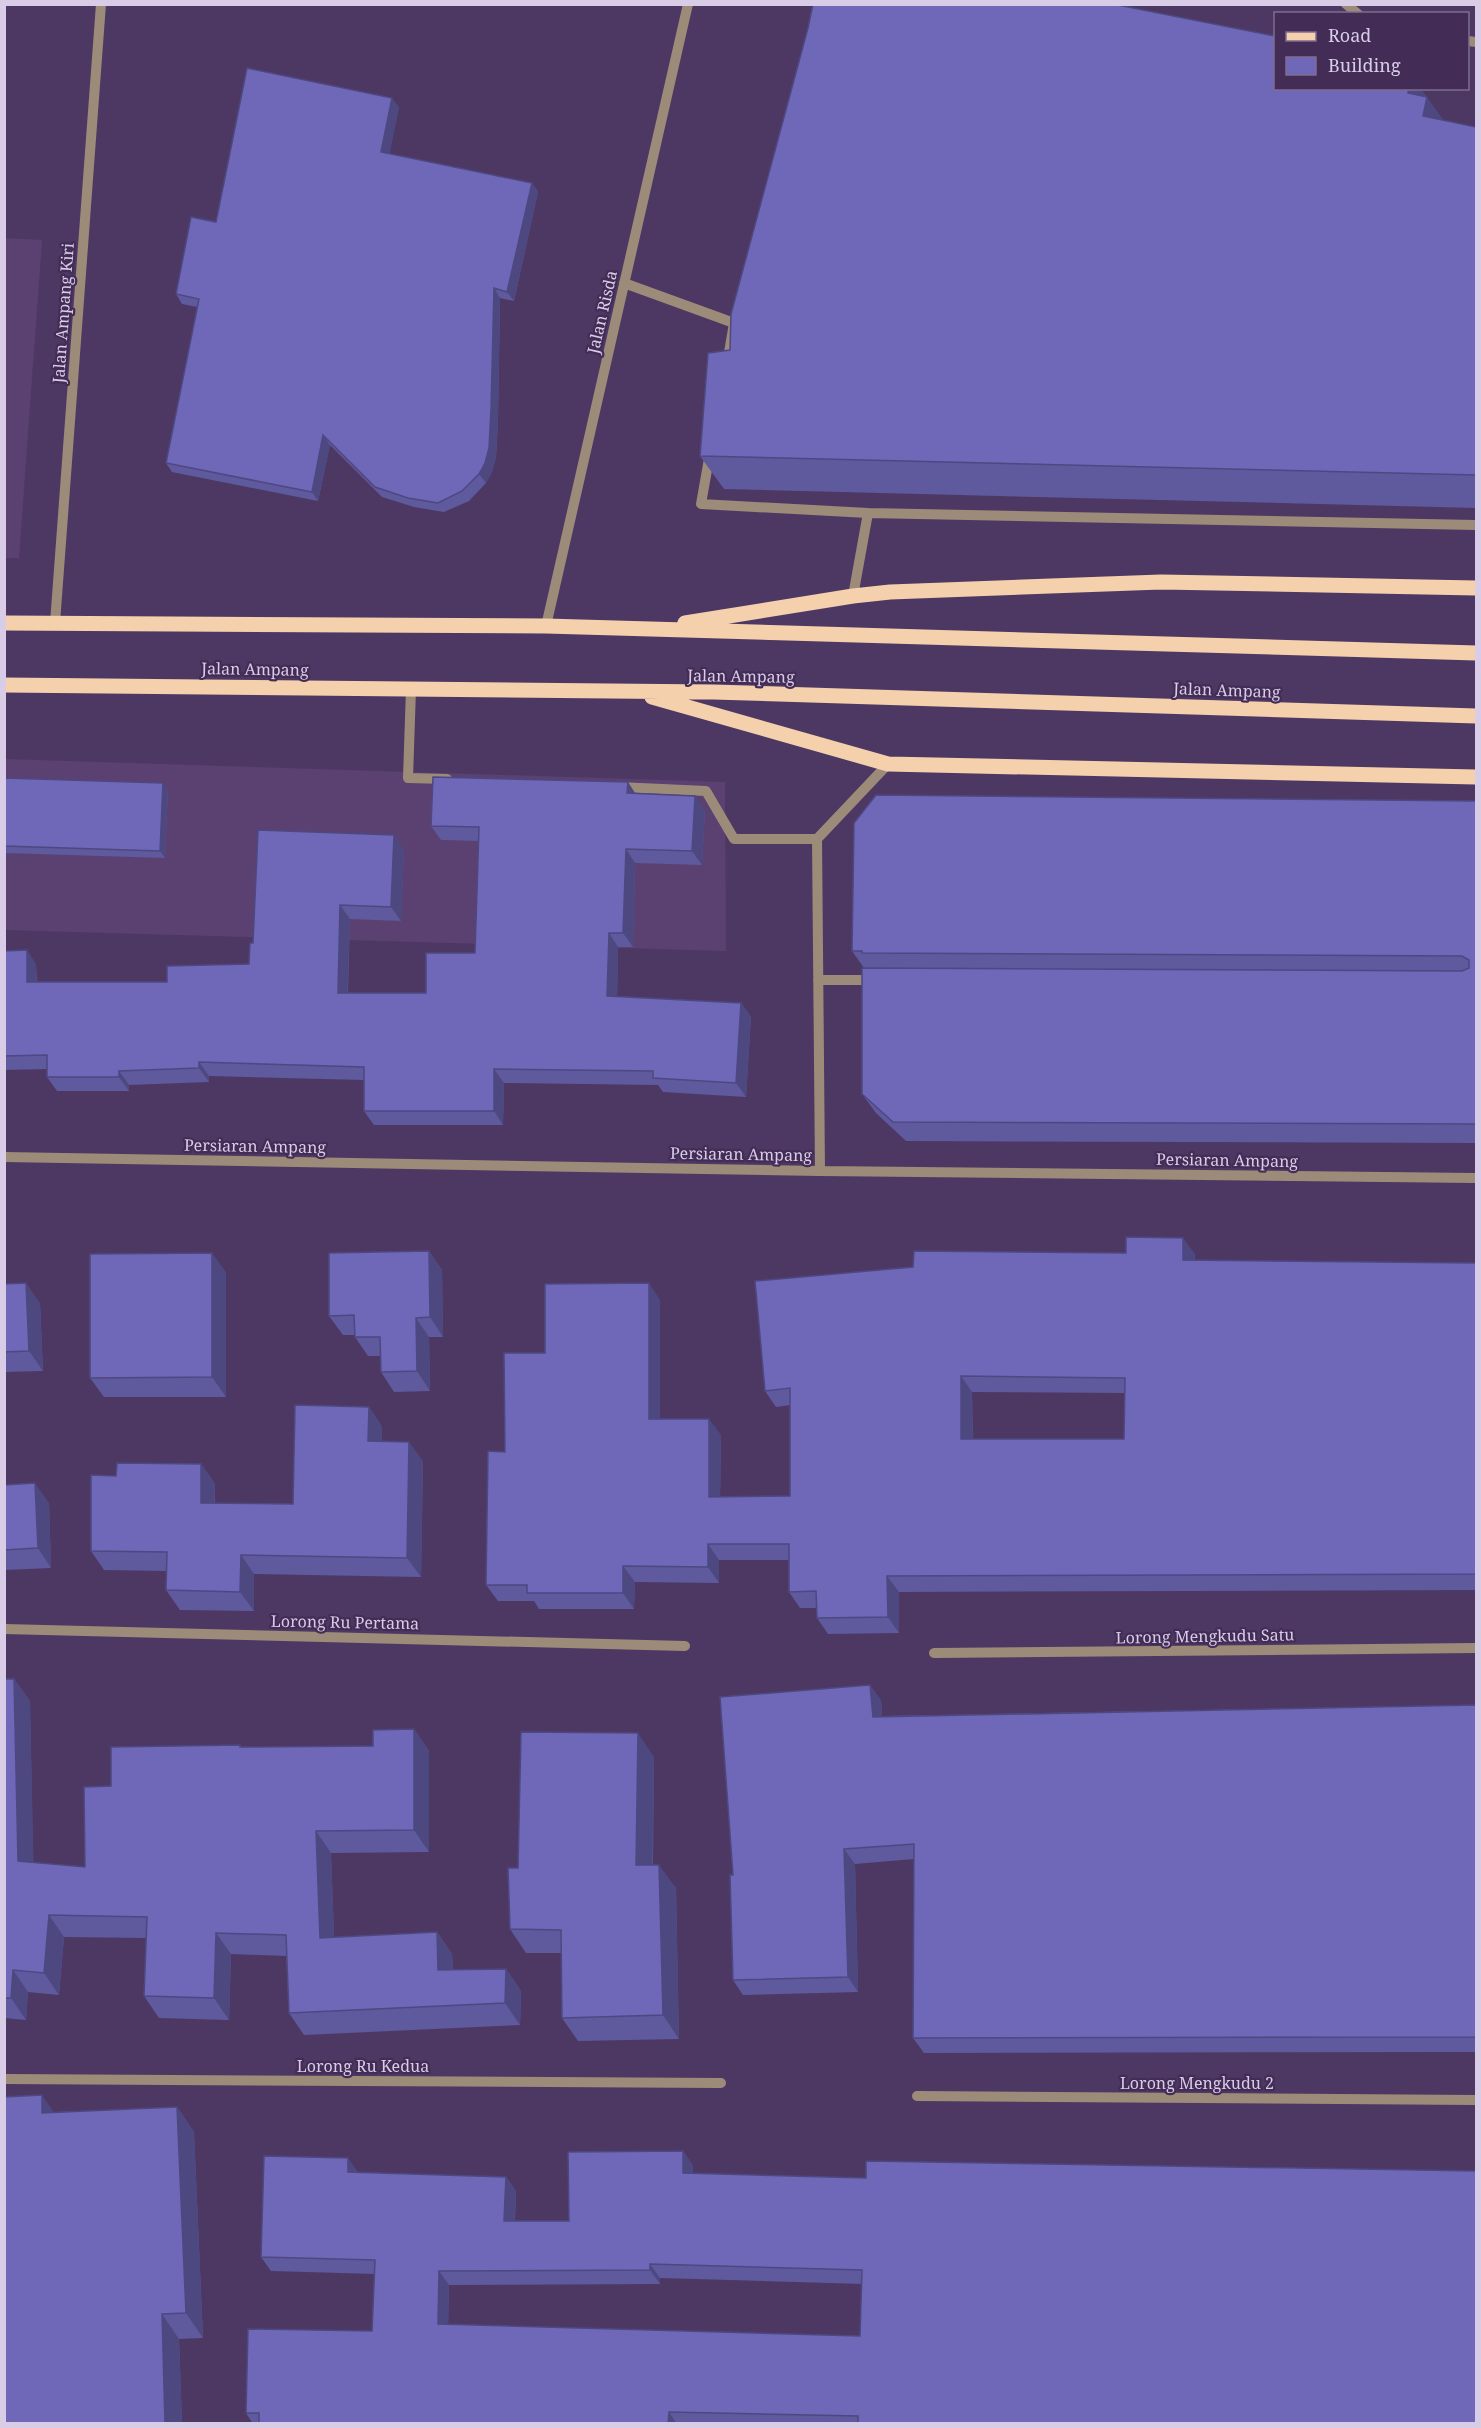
<svg xmlns="http://www.w3.org/2000/svg" width="1481" height="2428" viewBox="0 0 1481 2428" font-family="'Noto Serif',serif">
	<style>
		.built { fill: #5a4172 }
		.lines { fill: none; stroke-linecap: round; stroke-linejoin: round }
		.minor { stroke: #9d8b79; stroke-width: 10 }
		.major { stroke: #f5d0ac; stroke-width: 15 }
		.wall { fill: #5f599e; fill-rule: evenodd }
		.shaded-wall { fill: #4e4881 }
		.building { fill: #6f67b8; stroke: #4e4881; stroke-width: 1.5; fill-rule: evenodd }
		.labels { text-anchor: middle; stroke-width: 4.5; stroke-linejoin: round; paint-order: stroke }
		.street-label { font-size: 16px; fill: #d8cce6; stroke: #432d57 }
	</style>
	<rect width="100%" height="100%" fill="#4d3863"/>
	<path class="built" d="M 4,238 L 42,240 L 19,558 L 4,558 Z
		M 5,759 L 725,782 L 726,951 L 5,930 Z"/>
	<g class="lines">
		<path class="minor" d="M 1346,4 L 1358,14
			M 1468,41 L 1476,42
			M 624,283 L 734,323 L 727,364
			M 710,453 L 701,504 L 868,513
			M 853,596 L 868,513 L 1476,525
			M 55,623 L 101,4
			M 546,626 L 688,4
			M 411,689 L 408,778 L 447,779
			M 618,787 L 706,791 L 734,839 L 817,839
			M 818,980 L 875,980
			M 4,1157 L 820,1171 L 1476,1178
			M 820,1171 L 817,839 L 888,764
			M 4,1629 L 685,1646
			M 934,1653 L 1476,1648
			M 4,2079 L 721,2083
			M 917,2096 L 1476,2100"/>
		<path class="major" d="M 4,623 L 546,626 L 1476,653
			M 685,623 L 853,596 L 890,592 L 1161,582 L 1476,588
			M 4,685 L 713,692 L 1476,716
			M 652,697 L 888,764 L 1476,777"/>
	</g>
	<path class="wall" d="M 1275,88 L 1420,88 L 1443,120 L 1476,127 L 1476,508 L 724,489 L 700,456 L 730,350 Z
		M 399,107 L 389,154 L 532,183 L 538,192 L 514,301 L 500,298 L 498,420 L 496,457 L 492,472 L 486,483 L 469,501 L 444,512 L 414,507 L 382,497 L 330,445 L 318,501 L 172,472 L 166,463 L 197,307 L 182,304 L 176,294 L 216,222 Z
		M 4,778 L 163,783 L 168,790 L 165,858 L 4,853 Z
		M 636,794 L 705,810 L 702,865 L 635,863 L 633,947 L 618,947 L 617,996 L 741,1003 L 751,1017 L 746,1097 L 663,1092 L 658,1085 L 504,1083 L 503,1125 L 374,1125 L 364,1111 L 364,1080 L 209,1076 L 209,1082 L 129,1085 L 129,1091 L 57,1091 L 47,1077 L 47,1069 L 4,1070 L 4,951 L 36,964 L 37,982 L 167,982 L 249,964 L 253,943 L 404,849 L 401,921 L 350,919 L 348,993 L 426,993 L 475,953 L 479,841 L 441,840 L 431,826 Z
		M 1476,801 L 1476,1143 L 906,1141 L 876,1113 L 862,1094 L 864,968 L 852,951 Z
		M 429,1251 L 442,1270 L 443,1337 L 429,1337 L 430,1391 L 394,1392 L 381,1372 L 380,1356 L 368,1356 L 355,1337 L 355,1335 L 343,1335 L 329,1316 Z
		M 1195,1254 L 1195,1260 L 1476,1263 L 1476,1590 L 899,1592 L 899,1633 L 828,1634 L 817,1618 L 817,1608 L 800,1608 L 789,1592 L 789,1560 L 719,1560 L 719,1583 L 635,1582 L 634,1609 L 539,1609 L 534,1601 L 498,1601 L 486,1585 L 505,1452 L 545,1353 L 660,1300 L 660,1419 L 721,1435 L 720,1497 L 790,1496 L 790,1405 L 776,1407 L 765,1391 ZM 972,1392 L 1125,1393 L 1124,1439 L 973,1439 Z
		M 226,1272 L 226,1397 L 104,1397 L 90,1378 Z
		M 4,1284 L 40,1303 L 43,1371 L 4,1372 Z
		M 369,1407 L 382,1427 L 382,1441 L 423,1461 L 421,1577 L 254,1574 L 254,1611 L 180,1610 L 166,1590 L 166,1571 L 104,1570 L 91,1551 L 116,1476 L 201,1464 L 215,1484 L 215,1503 L 293,1504 Z
		M 4,1485 L 49,1503 L 51,1568 L 4,1570 Z
		M 4,1679 L 14,1679 L 30,1701 L 33,1863 L 85,1867 L 111,1786 L 240,1745 L 242,1747 L 373,1746 L 414,1729 L 429,1751 L 429,1852 L 331,1853 L 334,1937 L 437,1932 L 452,1954 L 453,1970 L 506,1969 L 521,1991 L 520,2025 L 304,2035 L 289,2013 L 286,1956 L 231,1954 L 229,2020 L 159,2018 L 144,1996 L 146,1938 L 64,1937 L 59,1995 L 28,1992 L 26,2020 L 4,2018 Z
		M 881,1700 L 882,1716 L 1476,1705 L 1476,2052 L 924,2053 L 913,2038 L 914,1859 L 855,1864 L 858,1992 L 743,1995 L 733,1980 L 733,1875 Z
		M 654,1757 L 653,1865 L 676,1888 L 679,2039 L 578,2041 L 562,2018 L 561,1953 L 526,1953 L 510,1929 L 518,1868 Z
		M 177,2107 L 194,2132 L 203,2338 L 179,2339 L 182,2424 L 54,2112 Z
		M 683,2151 L 693,2166 L 693,2173 L 1476,2424 L 253,2424 L 246,2413 L 372,2331 L 375,2274 L 271,2271 L 261,2257 L 506,2177 L 516,2191 L 515,2221 L 569,2221 ZM 660,2278 L 862,2284 L 860,2336 L 448,2325 L 449,2285 L 660,2284 Z"/>
	<path class="shaded-wall" d="M 1409,88 L 1420,88 L 1451,131 L 1446,149 L 1408,93 Z
		M 392,98 L 399,107 L 388,162 L 381,152 Z
		M 532,183 L 538,192 L 514,301 L 507,292 Z
		M 494,288 L 500,298 L 498,420 L 496,457 L 492,472 L 486,483 L 479,474 Z
		M 323,435 L 330,445 L 318,501 L 312,492 Z
		M 628,782 L 637,796 L 627,793 Z
		M 163,783 L 168,790 L 165,858 L 160,851 Z
		M 695,796 L 705,810 L 702,865 L 692,851 Z
		M 394,835 L 404,849 L 401,921 L 391,907 Z
		M 626,849 L 635,863 L 633,947 L 623,933 Z
		M 340,905 L 350,919 L 347,1007 L 338,993 Z
		M 609,933 L 618,947 L 617,1010 L 607,996 Z
		M 27,950 L 36,964 L 37,996 L 27,982 Z
		M 741,1003 L 751,1017 L 746,1097 L 736,1083 Z
		M 199,1062 L 209,1076 L 209,1082 L 199,1068 Z
		M 494,1069 L 504,1083 L 503,1125 L 494,1111 Z
		M 119,1071 L 129,1085 L 129,1091 L 119,1077 Z
		M 1183,1238 L 1195,1254 L 1194,1276 L 1183,1260 Z
		M 429,1251 L 442,1270 L 443,1337 L 430,1317 Z
		M 212,1253 L 226,1272 L 226,1397 L 212,1377 Z
		M 26,1283 L 40,1303 L 43,1371 L 29,1351 Z
		M 649,1283 L 660,1300 L 660,1435 L 649,1419 Z
		M 416,1318 L 429,1337 L 430,1391 L 417,1371 Z
		M 961,1376 L 972,1392 L 973,1455 L 961,1439 Z
		M 369,1407 L 382,1427 L 382,1460 L 368,1441 Z
		M 709,1419 L 721,1435 L 720,1513 L 709,1497 Z
		M 409,1442 L 423,1461 L 421,1577 L 407,1558 Z
		M 201,1464 L 215,1484 L 214,1522 L 201,1503 Z
		M 35,1483 L 49,1503 L 51,1568 L 38,1548 Z
		M 708,1544 L 719,1560 L 719,1583 L 708,1567 Z
		M 241,1555 L 254,1574 L 254,1611 L 240,1592 Z
		M 623,1566 L 635,1582 L 634,1609 L 623,1593 Z
		M 887,1576 L 899,1592 L 899,1633 L 888,1617 Z
		M 14,1679 L 30,1701 L 34,1883 L 18,1861 Z
		M 870,1685 L 881,1700 L 883,1731 L 873,1717 Z
		M 414,1729 L 429,1751 L 429,1852 L 414,1830 Z
		M 638,1733 L 654,1757 L 652,1889 L 636,1865 Z
		M 316,1831 L 331,1853 L 335,1960 L 320,1938 Z
		M 844,1849 L 855,1864 L 858,1992 L 848,1977 Z
		M 659,1865 L 676,1888 L 679,2039 L 663,2015 Z
		M 49,1915 L 64,1937 L 59,1995 L 44,1973 Z
		M 437,1932 L 452,1954 L 454,1992 L 438,1970 Z
		M 216,1933 L 231,1954 L 229,2020 L 214,1998 Z
		M 506,1969 L 521,1991 L 520,2025 L 505,2003 Z
		M 13,1970 L 28,1992 L 26,2020 L 11,1998 Z
		M 42,2095 L 59,2120 L 42,2113 Z
		M 177,2107 L 194,2132 L 203,2338 L 186,2313 Z
		M 683,2151 L 693,2166 L 693,2187 L 683,2173 Z
		M 348,2158 L 358,2172 L 348,2172 Z
		M 506,2177 L 516,2191 L 514,2235 L 504,2221 Z
		M 650,2264 L 660,2278 L 660,2284 L 650,2270 Z
		M 439,2271 L 449,2285 L 448,2339 L 438,2324 Z
		M 162,2314 L 179,2339 L 182,2424 L 165,2424 Z
		M 669,2412 L 677,2424 L 668,2424 Z"/>
	<path class="building" d="M 813,4 L 1113,4 L 1275,36 L 1275,88 L 1409,88 L 1408,93 L 1427,97 L 1423,116 L 1476,127 L 1476,475 L 700,456 L 708,353 L 730,350 L 731,314 L 808,28 Z
		M 247,68 L 392,98 L 381,152 L 532,183 L 507,292 L 494,288 L 491,410 L 489,448 L 485,463 L 479,474 L 462,491 L 438,503 L 408,498 L 375,487 L 323,435 L 312,492 L 166,463 L 199,299 L 176,294 L 191,217 L 216,222 Z
		M 433,777 L 628,782 L 627,793 L 695,796 L 692,851 L 626,849 L 623,933 L 609,933 L 607,996 L 741,1003 L 736,1083 L 653,1078 L 653,1071 L 494,1069 L 494,1111 L 364,1111 L 364,1067 L 199,1062 L 199,1068 L 119,1071 L 119,1077 L 47,1077 L 47,1055 L 4,1056 L 4,951 L 27,950 L 27,982 L 167,982 L 167,966 L 249,964 L 250,943 L 253,943 L 258,830 L 394,835 L 391,907 L 340,905 L 338,993 L 426,993 L 426,953 L 475,953 L 479,827 L 431,826 Z
		M 4,778 L 163,783 L 160,851 L 4,846 Z
		M 876,795 L 1476,801 L 1476,1124 L 893,1122 L 862,1094 L 862,968 L 1462,971 L 1469,968 L 1469,960 L 1462,956 L 862,953 L 862,951 L 852,951 L 854,823 Z
		M 1126,1237 L 1183,1238 L 1183,1260 L 1476,1263 L 1476,1574 L 887,1576 L 888,1617 L 817,1618 L 816,1591 L 789,1592 L 789,1544 L 708,1544 L 708,1567 L 623,1566 L 623,1593 L 527,1593 L 527,1585 L 486,1585 L 488,1451 L 505,1452 L 504,1353 L 545,1353 L 545,1284 L 649,1283 L 649,1419 L 709,1419 L 709,1497 L 790,1496 L 790,1388 L 765,1391 L 755,1281 L 913,1267 L 914,1251 L 1126,1253 ZM 961,1376 L 1125,1378 L 1124,1439 L 961,1439 Z
		M 429,1251 L 430,1317 L 416,1318 L 417,1371 L 381,1372 L 380,1337 L 355,1337 L 354,1315 L 329,1316 L 329,1253 Z
		M 212,1253 L 212,1377 L 90,1378 L 90,1254 Z
		M 26,1283 L 29,1351 L 4,1352 L 4,1284 Z
		M 295,1405 L 369,1407 L 368,1441 L 409,1442 L 407,1558 L 241,1555 L 240,1592 L 166,1590 L 167,1552 L 91,1551 L 91,1475 L 116,1476 L 117,1463 L 201,1464 L 201,1503 L 293,1504 Z
		M 35,1483 L 38,1548 L 4,1550 L 4,1485 Z
		M 4,1679 L 14,1679 L 18,1861 L 85,1867 L 84,1787 L 111,1786 L 111,1747 L 240,1745 L 240,1747 L 373,1746 L 373,1730 L 414,1729 L 414,1830 L 316,1831 L 320,1938 L 437,1932 L 438,1970 L 506,1969 L 505,2003 L 289,2013 L 286,1935 L 216,1933 L 214,1998 L 144,1996 L 147,1917 L 49,1915 L 44,1973 L 13,1970 L 11,1998 L 4,1998 Z
		M 870,1685 L 873,1717 L 1476,1705 L 1476,2037 L 913,2038 L 914,1844 L 844,1849 L 848,1977 L 733,1980 L 730,1875 L 733,1875 L 720,1697 Z
		M 521,1732 L 638,1733 L 636,1865 L 659,1865 L 663,2015 L 562,2018 L 561,1930 L 510,1929 L 508,1868 L 518,1868 Z
		M 42,2095 L 42,2113 L 177,2107 L 186,2313 L 162,2314 L 165,2424 L 4,2424 L 4,2097 Z
		M 683,2151 L 683,2173 L 866,2178 L 866,2161 L 1476,2171 L 1476,2424 L 858,2424 L 858,2416 L 669,2412 L 668,2424 L 259,2424 L 259,2413 L 246,2413 L 248,2329 L 372,2331 L 375,2260 L 261,2257 L 264,2156 L 348,2158 L 348,2172 L 506,2177 L 504,2221 L 569,2221 L 568,2152 ZM 650,2264 L 862,2270 L 860,2336 L 438,2324 L 439,2271 L 650,2270 Z"/>
	<g class="labels">
		<g class="street-label">
			<text transform="translate(602 312) rotate(-77)" y="6">Jalan Risda</text>
			<text transform="translate(63 313) rotate(-86)" y="6">Jalan Ampang Kiri</text>
			<text transform="translate(255 669) rotate(1)" y="6">Jalan Ampang</text>
			<text transform="translate(741 676) rotate(1)" y="6">Jalan Ampang</text>
			<text transform="translate(1227 690) rotate(2)" y="6">Jalan Ampang</text>
			<text transform="translate(255 1146) rotate(1)" y="6">Persiaran Ampang</text>
			<text transform="translate(741 1154) rotate(1)" y="6">Persiaran Ampang</text>
			<text transform="translate(1227 1160) rotate(1)" y="6">Persiaran Ampang</text>
			<text transform="translate(345 1622) rotate(1)" y="6">Lorong Ru Pertama</text>
			<text transform="translate(1205 1636) rotate(-1)" y="6">Lorong Mengkudu Satu</text>
			<text x="363" y="2072">Lorong Ru Kedua</text>
			<text x="1197" y="2089">Lorong Mengkudu 2</text>
		</g>
	</g>
	<rect width="1481" height="2428" fill="none" stroke="#d8cce6" stroke-width="12"/>
	<rect x="1274" y="12" width="195" height="78" fill="#432d57" stroke="#7f6d90" stroke-width="1.5"/>
	<rect x="1286" y="32" width="30" height="9" fill="#f5d0ac" stroke="#7f6d90" stroke-width="1.5"/>
	<text x="1328" y="42" font-size="18" fill="#d8cce6">Road</text>
	<rect x="1286" y="57" width="30" height="18" fill="#6f67b8" stroke="#7f6d90" stroke-width="1.5"/>
	<text x="1328" y="72" font-size="18" fill="#d8cce6">Building</text>
</svg>
